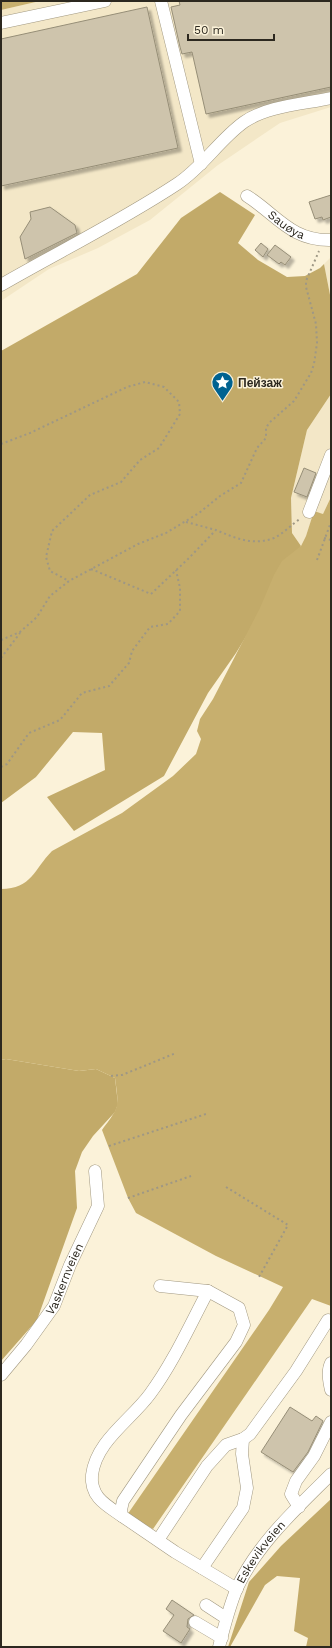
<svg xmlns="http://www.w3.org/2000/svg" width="332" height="1648" viewBox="0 0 332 1648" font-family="'Work Sans',sans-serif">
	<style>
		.built { fill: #f3e7c7 }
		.forest { fill: #c2aa69 }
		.water { fill: #c7af6e }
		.building { fill: #cec4ac; stroke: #968e77; filter: url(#shadow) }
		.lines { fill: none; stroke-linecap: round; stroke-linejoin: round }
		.minor-casing { stroke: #a19881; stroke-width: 13 }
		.path { stroke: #9e9785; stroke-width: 2; stroke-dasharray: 2 3; stroke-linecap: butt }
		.minor { stroke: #fff; stroke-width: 12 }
		.labels { text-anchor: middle; stroke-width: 3; stroke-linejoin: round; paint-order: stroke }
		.street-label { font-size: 12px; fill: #2c281f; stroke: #fbf2d9 }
		.poi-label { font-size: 12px; font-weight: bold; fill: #2c281f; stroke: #fbf2d9; text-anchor: start }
	</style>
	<defs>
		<filter id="shadow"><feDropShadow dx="3.5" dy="3.5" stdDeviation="1" flood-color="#0004"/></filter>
	</defs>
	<rect width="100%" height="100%" fill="#fbf2d9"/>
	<path class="built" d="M 40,1 L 331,1 L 331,107 L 280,123 L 218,165 L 150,220 L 98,248 L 49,269 L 1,301 L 1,10 Z
		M 331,257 L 331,300 L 324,264 Z
		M 331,394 L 331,497 L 323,514 L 314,512 L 306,536 L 301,546 L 292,533 L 291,498 L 307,430 Z"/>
	<path class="forest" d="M 220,192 L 255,215 L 238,243 L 258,260 L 287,277 L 305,276 L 320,268 L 324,264 L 331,300 L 331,394 L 307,430 L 291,498 L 292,533 L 301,546 L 236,653 L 208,693 L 164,776 L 74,831 L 47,797 L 105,770 L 102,733 L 73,732 L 36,777 L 1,803 L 1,351 L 137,274 L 181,218 Z
		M 6,1059 L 79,1071 L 96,1069 L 115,1078 L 118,1104 L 115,1112 L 93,1136 L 82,1152 L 75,1171 L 77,1208 L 37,1320 L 1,1361 L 1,1060 Z
		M 331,1499 L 331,1647 L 306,1647 L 308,1638 L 294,1631 L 300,1578 L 277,1576 L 265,1585 L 230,1647 L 228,1647 L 249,1582 L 281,1546 Z"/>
	<path class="water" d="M 1,1 L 40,1 L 1,10 Z
		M 331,497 L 331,1306 L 312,1299 L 153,1529 L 127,1515 L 269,1310 L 283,1287 L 216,1256 L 136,1213 L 128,1198 L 102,1130 C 120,1106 119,1108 115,1078 L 96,1069 L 79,1071 L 6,1059 L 1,1060 L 1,889 C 32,889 34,869 52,851 L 122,813 L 173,776 L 196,754 L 201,739 L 197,731 L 200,719 L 213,699 L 260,608 L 274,575 L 282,561 L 301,546 L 306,536 L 314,511 L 323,514 Z"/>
	<path class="building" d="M 179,1 L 331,1 L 331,87 L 206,114 L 192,52 L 182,54 L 180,47 L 171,7 L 180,5 Z
		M 147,7 L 178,148 L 1,186 L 1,39 Z
		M 331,195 L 331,217 L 323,220 L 322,217 L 315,219 L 309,202 Z
		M 50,207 L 75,225 L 77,233 L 25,259 L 20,237 L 31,219 L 30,212 Z
		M 261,243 L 268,249 L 263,257 L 255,250 Z
		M 275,245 L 291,257 L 285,265 L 281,262 L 279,264 L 267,255 Z
		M 304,468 L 316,473 L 307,497 L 294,492 Z
		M 290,1407 L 312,1421 L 316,1416 L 323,1421 L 308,1452 L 293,1472 L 261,1452 Z
		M 172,1600 L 194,1615 L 188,1619 L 187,1627 L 190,1629 L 181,1643 L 163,1631 L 174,1615 L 166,1609 Z"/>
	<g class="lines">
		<defs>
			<g id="minor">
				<path d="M 161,1 L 201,164"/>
				<path d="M 1,23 L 105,1"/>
				<path id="s1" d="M 247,196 C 277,215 291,241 331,240"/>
				<path d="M 1,285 C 60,251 121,221 177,184 C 203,167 219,140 244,122 C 267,106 304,104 331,98"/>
				<path d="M 309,512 L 331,455"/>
				<path d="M 160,1286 L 208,1291 L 239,1308 L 244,1325 L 236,1342 L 181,1415 L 123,1501 L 121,1510 L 122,1516 L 175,1552 L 237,1589"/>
				<path d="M 331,1363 C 327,1371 329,1381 331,1390"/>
				<path id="s2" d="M 1,1375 L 26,1345 L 54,1306 L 70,1265 L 98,1206 L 95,1171"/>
				<path d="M 299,1507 L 291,1494 L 296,1481 L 314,1456 L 331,1422"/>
				<path d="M 122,1516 C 106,1505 90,1497 92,1475 C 96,1441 131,1420 150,1394 C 173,1363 190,1325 208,1291"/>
				<path d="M 158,1540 L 207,1466 L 226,1445 L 243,1439 L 250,1434 L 296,1371 L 328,1320"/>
				<path d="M 202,1568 L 243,1508 L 247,1488 L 242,1454 L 243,1439"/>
				<path d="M 206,1605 L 226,1618"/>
				<path d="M 195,1622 L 222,1638"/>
				<path id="s3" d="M 219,1647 C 224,1627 229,1607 237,1588 C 258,1543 296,1509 331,1474"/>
			</g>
		</defs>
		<use href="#minor" class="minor-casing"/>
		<path class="path" d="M 1,444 L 30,433 L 127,387 L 145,382 L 164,387 L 179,402 L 180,414 L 159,448 L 140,460 L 121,482 L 90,495 L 52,531 L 46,557 L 50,571 L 69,581
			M 186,522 L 216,530
			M 324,538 L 331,540
			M 317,560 L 331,522
			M 91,569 L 151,594 L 188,559 L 216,530 C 235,538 253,546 274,538 C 283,534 292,524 300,519
			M 1,640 L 20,632 L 37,617 L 50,596 L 69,581 L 138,544 L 166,533 L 199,513 L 220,496 L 241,483 L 257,448 L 266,438 L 266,428 L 269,423 L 294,401 L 311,373 L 314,364 L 317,343 L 316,324 L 306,287 L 306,281 L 319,251
			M 1,658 L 20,633
			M 1,767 L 7,764 L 29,733 L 60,720 L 82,693 L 109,686 L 129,663 L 132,651 L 150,627 L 168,624 L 180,611 L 180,588 L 176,570
			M 111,1076 L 122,1075 L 176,1053
			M 109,1146 L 206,1114
			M 226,1187 L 288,1225 L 259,1277
			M 128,1198 L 191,1176"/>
		<use href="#minor" class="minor"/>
	</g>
	<defs>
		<symbol id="sight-pin" viewBox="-11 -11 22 30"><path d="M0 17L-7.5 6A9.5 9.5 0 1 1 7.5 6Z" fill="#006291" stroke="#fbf2d9"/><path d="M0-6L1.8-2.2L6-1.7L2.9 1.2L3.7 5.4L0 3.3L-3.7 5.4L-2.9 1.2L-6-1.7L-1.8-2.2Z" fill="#fff"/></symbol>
	</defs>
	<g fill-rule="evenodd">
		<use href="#sight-pin" x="210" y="370" width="25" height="34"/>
	</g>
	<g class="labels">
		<g class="street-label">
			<text dy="4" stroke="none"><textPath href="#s1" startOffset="49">Sauøya</textPath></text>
			<text dy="4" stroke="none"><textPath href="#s2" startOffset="116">Vaskernveien</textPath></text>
			<text dy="4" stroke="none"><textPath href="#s3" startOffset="105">Eskevikveien</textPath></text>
		</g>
		<g class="poi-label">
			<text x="238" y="387">Пейзаж</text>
		</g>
	</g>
	<rect width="332" height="1648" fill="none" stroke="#2c281f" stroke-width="4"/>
	<path d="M188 34v6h86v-6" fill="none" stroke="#2c281f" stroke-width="2"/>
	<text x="194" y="34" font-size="12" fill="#2c281f" stroke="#fbf2d9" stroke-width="3" paint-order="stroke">50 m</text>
</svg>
